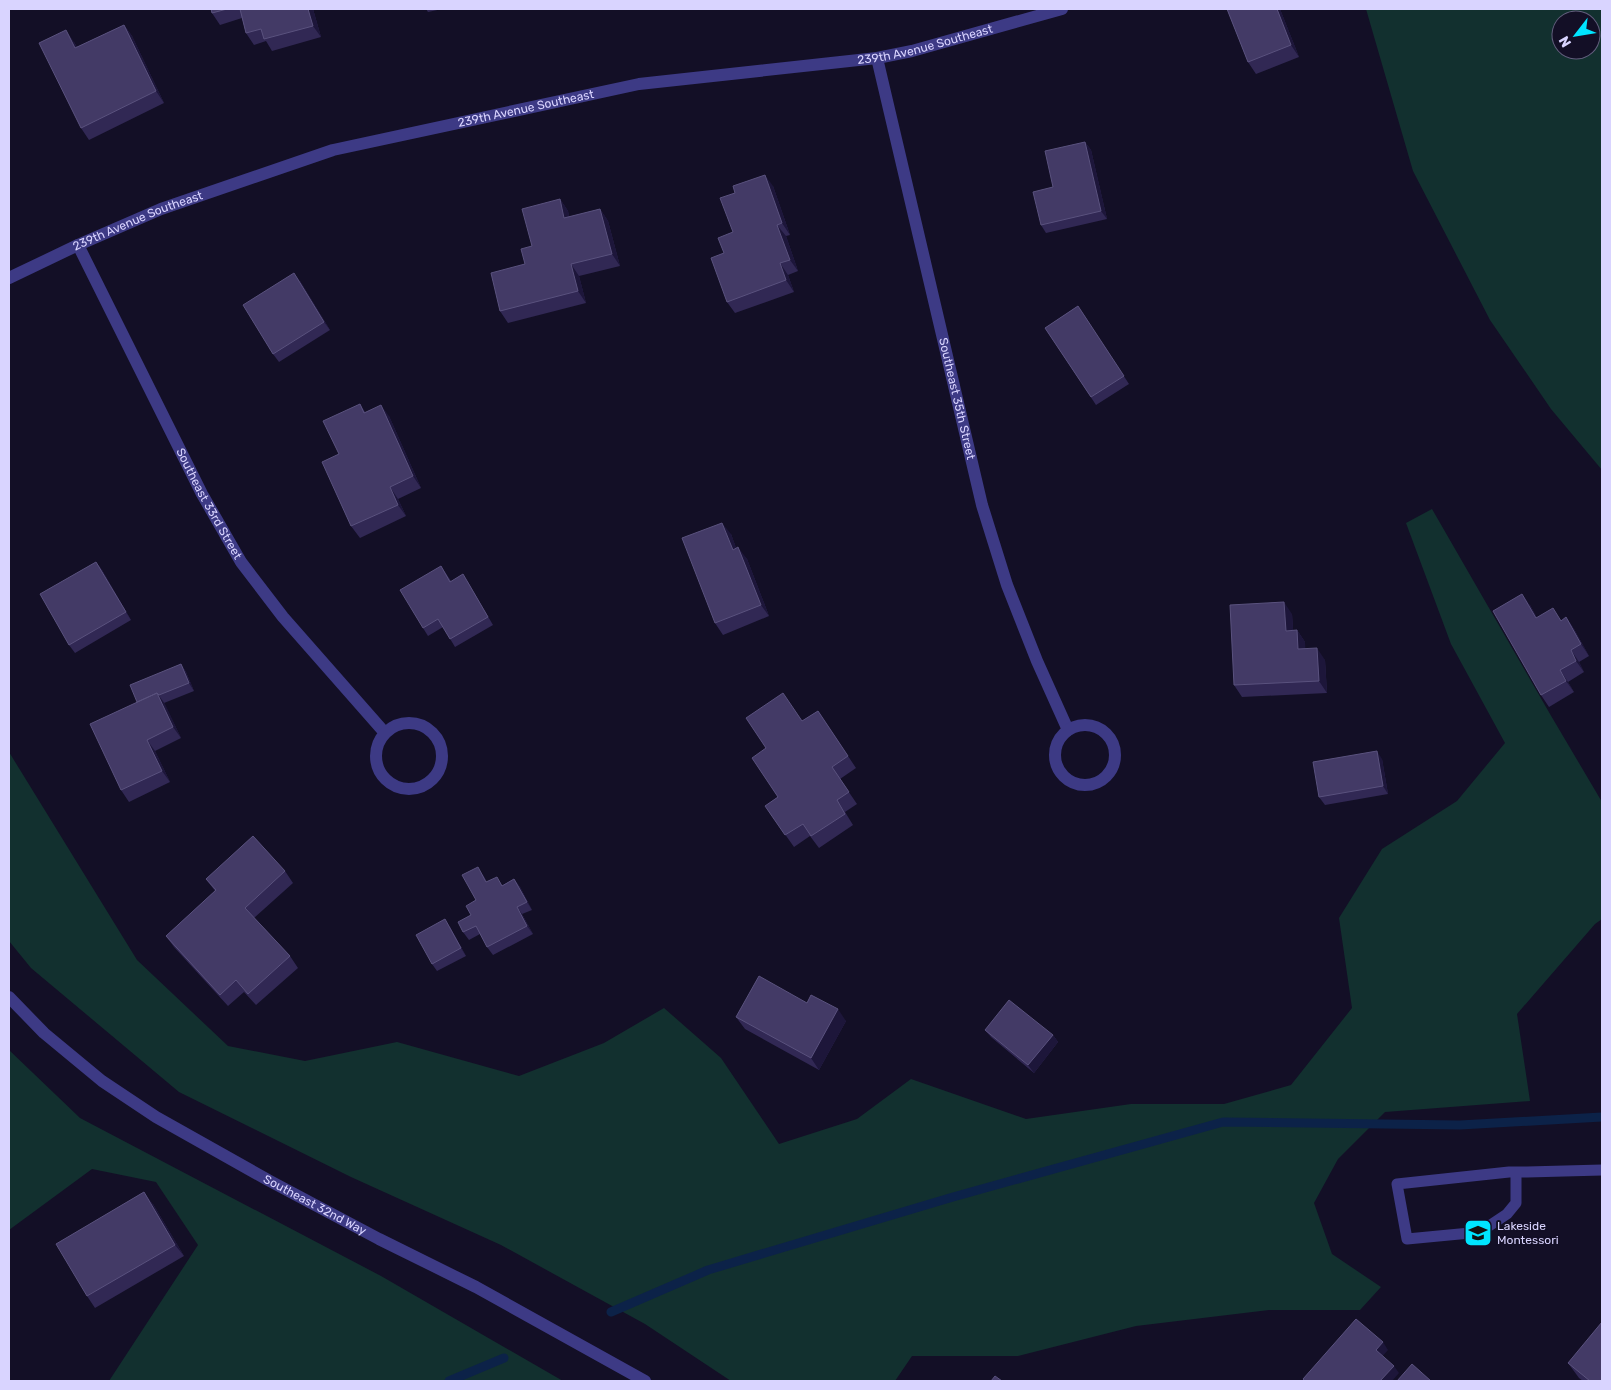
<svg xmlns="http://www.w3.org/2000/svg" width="1611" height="1390" viewBox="0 0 1611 1390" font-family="Rubik,sans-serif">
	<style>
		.green { fill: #12302f; fill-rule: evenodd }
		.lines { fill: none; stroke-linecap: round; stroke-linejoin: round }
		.stream { stroke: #0c2248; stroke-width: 9 }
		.service { stroke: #3d3a85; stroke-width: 11 }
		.minor { stroke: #3d3a85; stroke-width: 12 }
		.tertiary { stroke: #3d3a85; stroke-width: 12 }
		.wall { fill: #312854 }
		.shaded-wall { fill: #1d163a }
		.building { fill: #433a66; stroke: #5a527e }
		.labels { text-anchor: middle; stroke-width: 4; stroke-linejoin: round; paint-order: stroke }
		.street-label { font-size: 12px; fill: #d9d4ff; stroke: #130f26 }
		.poi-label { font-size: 12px; fill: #d9d4ff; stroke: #130f26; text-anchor: start }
	</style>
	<rect width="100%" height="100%" fill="#130f26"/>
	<path class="green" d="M 1366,9 L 1602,9 L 1602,470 L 1551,409 L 1490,320 L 1413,171 ZM 1561,20 L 1591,20 L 1591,50 L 1561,50 Z
		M 1432,509 L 1550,714 L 1602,802 L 1602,919 L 1595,924 L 1517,1014 L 1530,1101 L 1385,1112 L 1338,1159 L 1314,1203 L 1332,1254 L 1381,1287 L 1360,1310 L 1269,1310 L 1136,1326 L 1018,1356 L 912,1356 L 895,1381 L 731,1381 L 645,1324 L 501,1245 L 351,1177 L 179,1092 L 31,968 L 9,941 L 9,752 L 137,960 L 228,1046 L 305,1061 L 397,1042 L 519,1076 L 604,1043 L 664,1008 L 721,1058 L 779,1144 L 857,1119 L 911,1079 L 1026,1119 L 1131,1104 L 1224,1104 L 1291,1085 L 1352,1008 L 1339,918 L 1382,849 L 1457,801 L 1505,743 L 1451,644 L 1406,523 Z
		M 9,1050 L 80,1118 L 381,1276 L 563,1381 L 109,1381 L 198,1245 L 156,1182 L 92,1169 L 9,1230 Z"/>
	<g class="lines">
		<path class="stream" d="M 611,1312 L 708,1270 L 953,1197 L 1223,1122 L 1460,1125 L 1602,1117
			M 449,1381 L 504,1358"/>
		<path class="service" d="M 1516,1172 L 1516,1203 L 1507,1214 L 1489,1226 L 1470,1233 L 1407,1239 L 1397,1184 L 1509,1172 L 1527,1172 L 1602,1170"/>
		<g class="minor">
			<path id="s1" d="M 877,58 L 982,505 L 1007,585 L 1037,661 L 1068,730"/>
			<path id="s2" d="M 78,245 L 202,494 L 241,562 L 283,617 L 385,733"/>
			<path id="s3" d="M 9,278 L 78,245 L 161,209 L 333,150 L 639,84 L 877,58 L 912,51 L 1062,9"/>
			<circle cx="409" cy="756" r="33"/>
			<circle cx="1085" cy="755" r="30"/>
		</g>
		<path class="tertiary" id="s4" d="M 9,997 L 44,1033 L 102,1081 L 156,1117 L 268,1180 L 379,1239 L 476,1287 L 645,1381"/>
	</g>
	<path class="wall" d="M 211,9 L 313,9 L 321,37 L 272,51 L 266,41 L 254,45 L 246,33 L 242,18 L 220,25 L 212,13 Z
		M 426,9 L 442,9 L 428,12 Z
		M 1227,9 L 1280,9 L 1299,57 L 1256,74 L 1248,62 Z
		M 124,25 L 132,36 L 164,103 L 89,140 L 81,128 L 74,42 L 77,47 Z
		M 1085,142 L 1091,150 L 1107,219 L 1046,233 L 1041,225 L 1053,187 Z
		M 773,186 L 790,235 L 786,236 L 798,271 L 788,275 L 794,292 L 735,313 L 727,302 L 724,253 L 733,232 Z
		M 560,199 L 568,211 L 569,217 L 600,209 L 608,221 L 620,266 L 579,276 L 586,303 L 508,323 L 500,311 L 525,264 L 532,246 Z
		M 300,281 L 330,330 L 279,362 L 273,354 Z
		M 1078,306 L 1129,384 L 1096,405 L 1045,328 Z
		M 360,404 L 365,412 L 389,416 L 421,488 L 398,499 L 406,516 L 360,538 L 351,526 L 339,454 Z
		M 731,534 L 736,548 L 747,559 L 769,616 L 723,635 L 715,623 Z
		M 96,562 L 102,570 L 131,620 L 75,653 L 69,645 Z
		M 441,566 L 451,581 L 468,582 L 493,625 L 455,647 L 443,627 L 428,636 L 423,628 Z
		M 1530,605 L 1537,618 L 1562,620 L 1566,617 L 1574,629 L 1589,656 L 1579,662 L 1584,672 L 1568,682 L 1574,692 L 1549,707 L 1541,695 Z
		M 1292,614 L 1293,630 L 1297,630 L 1305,642 L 1305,649 L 1325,660 L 1327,693 L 1242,697 L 1234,685 Z
		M 181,664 L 186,672 L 194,691 L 164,703 L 181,738 L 155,751 L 170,782 L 129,802 L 121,790 L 137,702 Z
		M 818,711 L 856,768 L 840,779 L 857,804 L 845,812 L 853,825 L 819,848 L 810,836 L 794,847 L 765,806 L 778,797 L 802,721 Z
		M 1382,759 L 1388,794 L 1325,805 L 1319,797 Z
		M 285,871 L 293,883 L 254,918 L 290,956 L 298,968 L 256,1005 L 244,992 L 228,1006 L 174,947 L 166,936 L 215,891 L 206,879 Z
		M 483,875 L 487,882 L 503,885 L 514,879 L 520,887 L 532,910 L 522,914 L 533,934 L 493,955 L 487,947 L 480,934 L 469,940 L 463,932 L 471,915 Z
		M 450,927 L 466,956 L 437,971 L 432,964 Z
		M 807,1003 L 846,1021 L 819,1070 L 745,1029 L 736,1017 Z
		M 985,1030 L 1053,1035 L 1058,1042 L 1034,1073 L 991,1037 Z
		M 153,1204 L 184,1256 L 95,1308 L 87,1296 Z
		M 1568,1363 L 1602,1381 L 1583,1381 L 1579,1378 Z"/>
	<path class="shaded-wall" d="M 308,9 L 313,9 L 321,37 L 313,26 Z
		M 1277,9 L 1280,9 L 1299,57 L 1291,45 Z
		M 124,25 L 132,36 L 164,103 L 156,91 Z
		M 66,30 L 74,42 L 84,60 L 75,48 Z
		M 1085,142 L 1091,150 L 1107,219 L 1101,211 Z
		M 765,175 L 773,186 L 790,235 L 782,223 Z
		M 560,199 L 568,211 L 572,230 L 564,218 Z
		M 600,209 L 608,221 L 620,266 L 612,254 Z
		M 777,225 L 786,236 L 798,271 L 790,260 Z
		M 780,263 L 788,275 L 794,292 L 786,280 Z
		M 571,264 L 579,276 L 586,303 L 578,291 Z
		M 294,273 L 300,281 L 330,330 L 324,322 Z
		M 381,405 L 389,416 L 421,488 L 413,476 Z
		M 390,487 L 398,499 L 406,516 L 398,505 Z
		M 722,523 L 731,534 L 741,561 L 733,550 Z
		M 738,547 L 747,559 L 769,616 L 761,605 Z
		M 96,562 L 102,570 L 131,620 L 126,612 Z
		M 1522,594 L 1530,605 L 1544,630 L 1536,618 Z
		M 1284,602 L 1292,614 L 1294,643 L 1286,631 Z
		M 1566,617 L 1574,629 L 1589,656 L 1581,644 Z
		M 1297,630 L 1305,642 L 1306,660 L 1298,649 Z
		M 1317,648 L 1325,660 L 1327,693 L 1319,681 Z
		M 1571,650 L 1579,662 L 1584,672 L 1576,661 Z
		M 181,664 L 186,672 L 194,691 L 189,683 Z
		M 1560,670 L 1568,682 L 1574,692 L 1566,681 Z
		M 157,693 L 165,704 L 181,738 L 173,727 Z
		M 147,740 L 155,751 L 170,782 L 162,771 Z
		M 1377,751 L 1382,759 L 1388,794 L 1383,786 Z
		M 478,867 L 483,875 L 491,890 L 486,882 Z
		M 514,879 L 520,887 L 532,910 L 527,902 Z
		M 517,907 L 522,914 L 533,934 L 527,926 Z
		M 445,919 L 450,927 L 466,956 L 461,948 Z
		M 838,1009 L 846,1021 L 819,1070 L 811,1058 Z
		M 1053,1035 L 1058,1042 L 1034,1073 L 1028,1065 Z
		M 144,1192 L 153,1204 L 184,1256 L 175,1245 Z
		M 1383,1342 L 1388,1350 L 1381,1358 L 1376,1350 Z
		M 1394,1366 L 1399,1373 L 1392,1381 L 1380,1381 Z"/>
	<path class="building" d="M 211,9 L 227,9 L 212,13 Z
		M 240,9 L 308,9 L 313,26 L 264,39 L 261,29 L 246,33 Z
		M 1227,9 L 1277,9 L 1291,45 L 1248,62 Z
		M 124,25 L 156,91 L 81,128 L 39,43 L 66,30 L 75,48 Z
		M 1085,142 L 1101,211 L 1041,225 L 1033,192 L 1053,187 L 1045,151 Z
		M 765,175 L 782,223 L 777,225 L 790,260 L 780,263 L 786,280 L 727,302 L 711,258 L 724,253 L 718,238 L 733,232 L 720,198 L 735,193 L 733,186 Z
		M 560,199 L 564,218 L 600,209 L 612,254 L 571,264 L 578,291 L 500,311 L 491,273 L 525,264 L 521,249 L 532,246 L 522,209 Z
		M 294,273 L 324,322 L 273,354 L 243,305 Z
		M 1078,306 L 1124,376 L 1091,397 L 1045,328 Z
		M 360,404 L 364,413 L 381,405 L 413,476 L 390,487 L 398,505 L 351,526 L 322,462 L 339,454 L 323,421 Z
		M 722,523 L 733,550 L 738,547 L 761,605 L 715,623 L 682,538 Z
		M 96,562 L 126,612 L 69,645 L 40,594 Z
		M 441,566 L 450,582 L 463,574 L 488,617 L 450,639 L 438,619 L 423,628 L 400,590 Z
		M 1522,594 L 1536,618 L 1553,608 L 1561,621 L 1566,617 L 1581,644 L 1571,650 L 1576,661 L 1560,670 L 1566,681 L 1541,695 L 1493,611 Z
		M 1284,602 L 1286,631 L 1297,630 L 1298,649 L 1317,648 L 1319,681 L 1234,685 L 1230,605 Z
		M 181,664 L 189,683 L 159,695 L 157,693 L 137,702 L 130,685 Z
		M 157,693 L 173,727 L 147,740 L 162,771 L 121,790 L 90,724 Z
		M 783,693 L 802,721 L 818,711 L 848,756 L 832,767 L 849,792 L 837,800 L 845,814 L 811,836 L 803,824 L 785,835 L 765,806 L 778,797 L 752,758 L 766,748 L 746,718 Z
		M 1377,751 L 1383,786 L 1319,797 L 1313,762 Z
		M 253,836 L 285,871 L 245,908 L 290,956 L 248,994 L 236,980 L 220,995 L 166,936 L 216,890 L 206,879 Z
		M 478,867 L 486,882 L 497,877 L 502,886 L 514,879 L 527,902 L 517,907 L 527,926 L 487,947 L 476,926 L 463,932 L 458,922 L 471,915 L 466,906 L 476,900 L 462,875 Z
		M 445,919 L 461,948 L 432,964 L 416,935 Z
		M 759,976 L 807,1003 L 811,995 L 838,1009 L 811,1058 L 736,1017 Z
		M 1009,1000 L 1053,1035 L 1028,1065 L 985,1030 Z
		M 144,1192 L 175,1245 L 87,1296 L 56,1244 Z
		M 1356,1319 L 1383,1342 L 1376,1350 L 1394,1366 L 1380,1381 L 1305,1381 L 1303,1379 Z
		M 1602,1322 L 1602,1381 L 1590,1381 L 1568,1363 Z
		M 1412,1364 L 1431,1381 L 1397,1381 Z
		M 995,1376 L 1002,1381 L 991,1381 Z"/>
	<defs>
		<symbol id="school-square" viewBox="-11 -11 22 22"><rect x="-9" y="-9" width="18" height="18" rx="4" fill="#00e5ff" stroke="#130f26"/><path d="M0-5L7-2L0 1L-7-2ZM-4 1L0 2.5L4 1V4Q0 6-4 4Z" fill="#111"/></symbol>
	</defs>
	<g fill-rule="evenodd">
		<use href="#school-square" x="1462" y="1217" width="32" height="32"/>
	</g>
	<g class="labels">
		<g class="street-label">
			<text dy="4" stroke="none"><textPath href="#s3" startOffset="951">239th Avenue Southeast</textPath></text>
			<text dy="4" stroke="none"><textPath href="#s3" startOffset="546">239th Avenue Southeast</textPath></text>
			<text dy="4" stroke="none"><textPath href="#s3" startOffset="141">239th Avenue Southeast</textPath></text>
			<text dy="4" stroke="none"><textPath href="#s1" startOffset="350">Southeast 35th Street</textPath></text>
			<text dy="4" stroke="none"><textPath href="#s2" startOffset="290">Southeast 33rd Street</textPath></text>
			<text dy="4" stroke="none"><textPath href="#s4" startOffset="372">Southeast 32nd Way</textPath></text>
		</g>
		<g class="poi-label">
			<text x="1497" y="1230">Lakeside<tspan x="1497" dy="14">Montessori</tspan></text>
		</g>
	</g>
	<rect width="1611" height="1390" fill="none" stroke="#d9d4ff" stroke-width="20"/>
	<g transform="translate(1576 35) rotate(239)"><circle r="24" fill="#130f26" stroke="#625e7d"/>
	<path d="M0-4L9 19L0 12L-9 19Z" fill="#00e5ff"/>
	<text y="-8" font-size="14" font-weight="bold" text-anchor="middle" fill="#d9d4ff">N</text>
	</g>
</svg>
